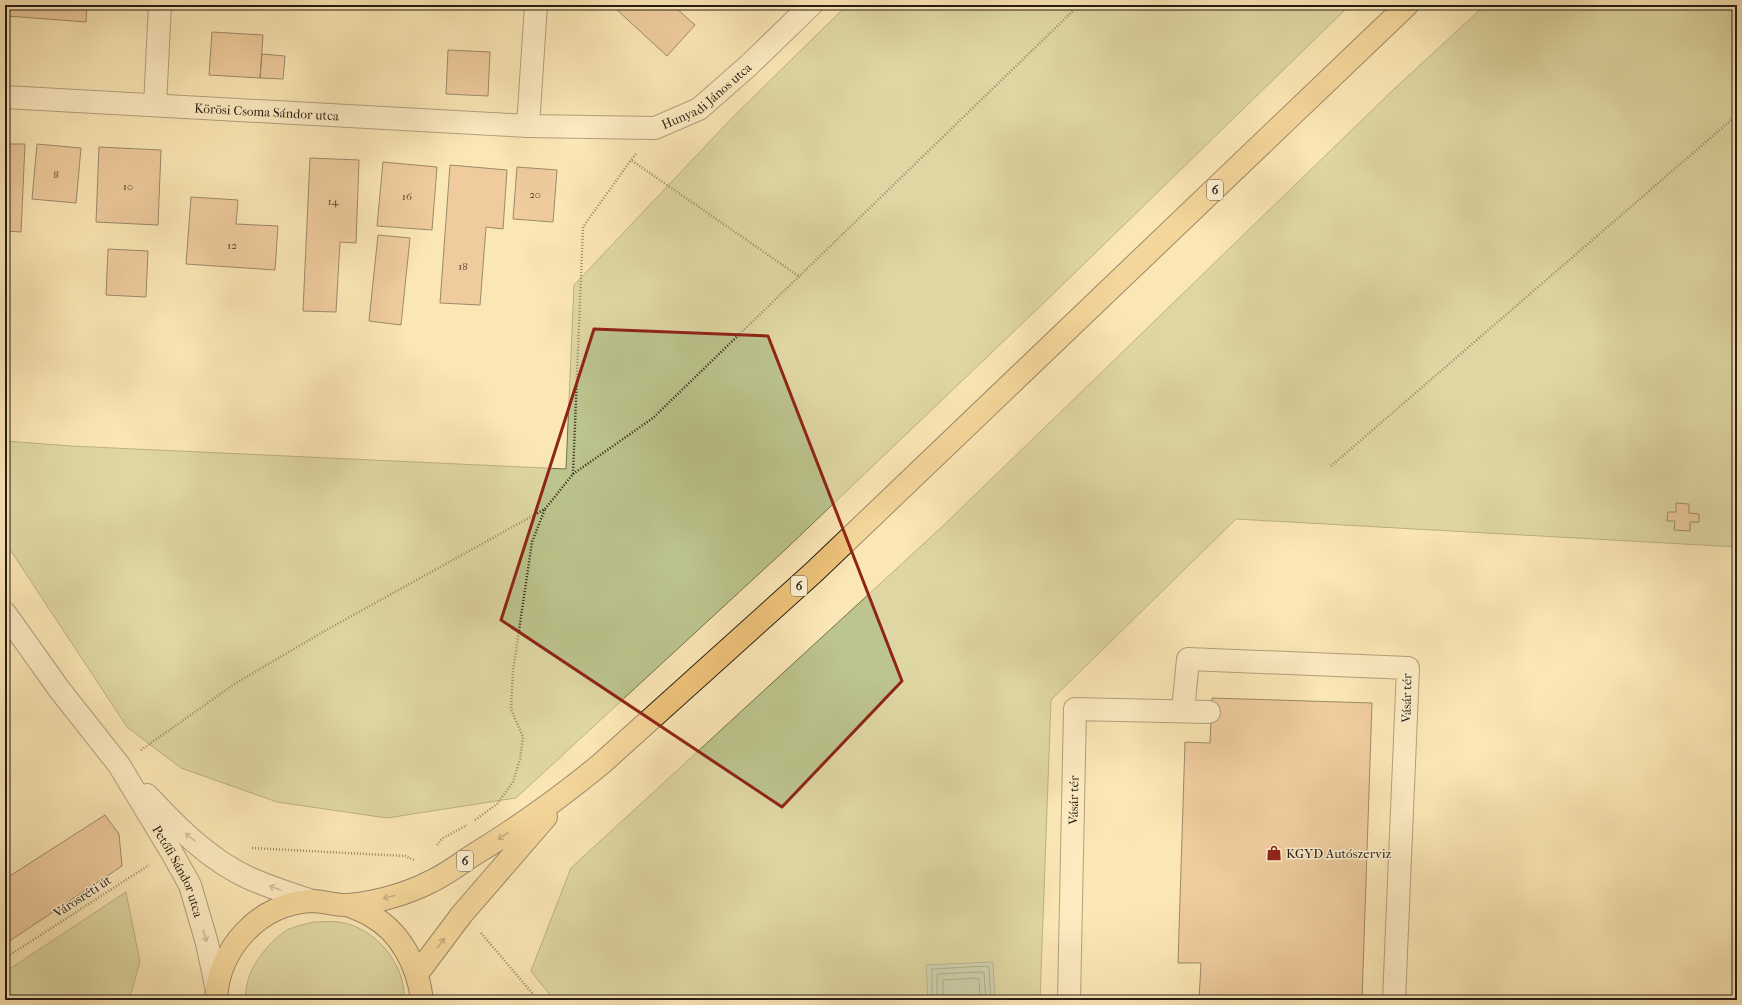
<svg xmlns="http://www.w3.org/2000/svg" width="1742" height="1005" viewBox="0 0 1742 1005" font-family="'IM FELL French Canon',serif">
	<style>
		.green { fill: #bdc58e; stroke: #717050 }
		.water { fill: #9fc0ae; stroke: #6e7e70 }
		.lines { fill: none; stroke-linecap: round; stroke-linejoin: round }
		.shore { stroke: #626e60; stroke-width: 1 }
		.building { fill: #e1ab80; stroke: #251c12 }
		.minor-casing { stroke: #5a4e3b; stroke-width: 24 }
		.major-casing { stroke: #251c12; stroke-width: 24 }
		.path { stroke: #251c12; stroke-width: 2.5; stroke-dasharray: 1 2; stroke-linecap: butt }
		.minor { stroke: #fcefcf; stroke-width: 22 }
		.major { stroke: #eec37a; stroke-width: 22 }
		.oneway { stroke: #8a7046 }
		.oneway2 { stroke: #9b907a }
		.marked { fill: none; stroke: #8f2418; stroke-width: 3; stroke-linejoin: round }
		.labels { text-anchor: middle; stroke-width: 3; stroke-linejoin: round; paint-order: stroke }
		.number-label { font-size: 11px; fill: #54402e }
		.shield { fill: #fcefcf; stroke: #665b4b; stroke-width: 1 }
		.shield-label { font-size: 12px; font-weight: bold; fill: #251c12 }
		.street-label { font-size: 13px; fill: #251c12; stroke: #fcefcf }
		.poi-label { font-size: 13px; fill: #251c12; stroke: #fcefcf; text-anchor: start }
	</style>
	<rect width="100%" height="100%" fill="#fbe6b5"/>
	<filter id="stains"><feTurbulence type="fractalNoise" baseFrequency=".005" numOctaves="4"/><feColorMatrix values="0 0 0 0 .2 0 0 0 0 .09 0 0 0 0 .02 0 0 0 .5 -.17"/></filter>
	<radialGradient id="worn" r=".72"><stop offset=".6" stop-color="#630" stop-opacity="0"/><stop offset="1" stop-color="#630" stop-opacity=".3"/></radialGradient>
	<path class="green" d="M 847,5 L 1350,5 L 1052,295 L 787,548 L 516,798 L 387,818 L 277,802 L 181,768 L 127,727 L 5,542 L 5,441 L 71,446 L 566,469 L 574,285 L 731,119 Z
		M 1485,5 L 1737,5 L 1737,547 L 1236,519 L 1051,700 L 1040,1000 L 554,1000 L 531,971 L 571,868 L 945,524 L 1392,91 Z
		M 126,892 L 140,962 L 129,1000 L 5,1000 L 5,972 Z
		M 314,922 C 322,922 331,921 339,922 C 375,927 406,964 404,1000 L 246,1000 C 243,973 266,944 287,930 C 295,926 306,924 314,922 Z"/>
	<path class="water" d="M 993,962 L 995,1000 L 928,1000 L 926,965 Z"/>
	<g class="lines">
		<path class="shore" d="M 932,1000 L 932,969 L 987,966 L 989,968 L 991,1000
			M 937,1000 L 937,974 L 982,972 L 984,973 L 986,1000
			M 943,1000 L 943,980 L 977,978 L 979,979 L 980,1000"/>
	</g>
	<path class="building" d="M 8,5 L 87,5 L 86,22 L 7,16 Z
		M 620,5 L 673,5 L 695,25 L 667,56 L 616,9 Z
		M 212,32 L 263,35 L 260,78 L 209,75 Z
		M 448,50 L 490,52 L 488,96 L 446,94 Z
		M 262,54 L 285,56 L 283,79 L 260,78 Z
		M 5,144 L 25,144 L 21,232 L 5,231 Z
		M 37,144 L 81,148 L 76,203 L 32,199 Z
		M 99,147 L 161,150 L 158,225 L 96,222 Z
		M 310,158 L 359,160 L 356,243 L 340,242 L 336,312 L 303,311 Z
		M 383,162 L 437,167 L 432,230 L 377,226 Z
		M 450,165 L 507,170 L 503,229 L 486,227 L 480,305 L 440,303 Z
		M 517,167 L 557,170 L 553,222 L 513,219 Z
		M 191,197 L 238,200 L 236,224 L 278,226 L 275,270 L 186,264 Z
		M 378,235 L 410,238 L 401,325 L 369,321 Z
		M 108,249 L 148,251 L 146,297 L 106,295 Z
		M 1676,503 L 1689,504 L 1689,513 L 1699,514 L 1699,522 L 1690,522 L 1690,531 L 1674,530 L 1675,521 L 1667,521 L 1668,512 L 1676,512 Z
		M 1212,698 L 1372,703 L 1362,1000 L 1199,1000 L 1201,963 L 1178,963 L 1185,742 L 1210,743 Z
		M 105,815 L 119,834 L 122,866 L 5,944 L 5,879 Z"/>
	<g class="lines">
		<defs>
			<g id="minor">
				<path id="s1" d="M 5,97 L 528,126 L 655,128 L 699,109 L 748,66 L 811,5"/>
				<path d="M 155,105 L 160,5"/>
				<path d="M 528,126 L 536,5"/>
				<path id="s2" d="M 5,613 L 59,689 L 119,765 L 171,851 L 190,885 L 207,943 L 216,986"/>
				<path d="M 1183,711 L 1188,659 L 1408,668 L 1394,1000"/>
				<path d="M 147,795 C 176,826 209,860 249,878 C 269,887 291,894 312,901"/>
				<path id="s3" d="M 1069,1000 L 1075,709 L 1209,712"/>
			</g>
			<path id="major" d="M 347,905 C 355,908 363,911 370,915 C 401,932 418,966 422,1000
				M 417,974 L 462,914 L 546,817
				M 216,1000 C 218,949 259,903 312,901 C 324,901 336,906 348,905 C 375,903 407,894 432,881 C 447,874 461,863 475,854 C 519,827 561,797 601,764 L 814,572 L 1407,5"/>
		</defs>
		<use href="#minor" class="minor-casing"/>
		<use href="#major" class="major-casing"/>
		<path class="path" d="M 636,154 L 631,160 L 800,277
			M 1331,466 L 1737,115
			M 573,474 L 653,418 L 1079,5
			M 141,750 L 236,683 L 328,629 L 545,509 L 573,474 L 583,227 L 631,160
			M 475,820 L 497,804 L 513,782 L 520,759 L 523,737 L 511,709 L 513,671 L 532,542 L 545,509
			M 437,845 L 443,838 L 467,825
			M 252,848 L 405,856 L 414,860
			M 481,933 L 538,1000
			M 5,958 L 149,865"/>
		<use href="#minor" class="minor"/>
		<use href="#major" class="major"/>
	</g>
	<defs><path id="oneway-shaft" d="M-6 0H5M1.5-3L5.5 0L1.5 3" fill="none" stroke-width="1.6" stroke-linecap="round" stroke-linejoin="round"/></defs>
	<g class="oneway">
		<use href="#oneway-shaft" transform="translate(503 836) rotate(147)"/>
		<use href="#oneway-shaft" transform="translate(389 897) rotate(166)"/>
		<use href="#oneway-shaft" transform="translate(441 943) rotate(-53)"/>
	</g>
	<g class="oneway2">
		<use href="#oneway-shaft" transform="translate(190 837) rotate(-142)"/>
		<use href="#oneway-shaft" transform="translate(275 888) rotate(-160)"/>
		<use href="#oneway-shaft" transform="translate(205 936) rotate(73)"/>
	</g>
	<path d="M0 0H1742V1005H0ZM 594,329 L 768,336 L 902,681 L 782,807 L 501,620 Z" fill="#fbe6b5" fill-opacity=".55" fill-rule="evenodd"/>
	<path class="marked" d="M 594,329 L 768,336 L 902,681 L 782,807 L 501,620 Z"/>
	<defs>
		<symbol id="shop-bare" viewBox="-9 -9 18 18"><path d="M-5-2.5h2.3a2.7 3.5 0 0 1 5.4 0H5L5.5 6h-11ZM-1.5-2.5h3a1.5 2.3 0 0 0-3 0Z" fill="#8f2418" stroke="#fcefcf" stroke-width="2.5" paint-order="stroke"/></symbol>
	</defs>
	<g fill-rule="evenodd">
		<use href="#shop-bare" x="1263" y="842" width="22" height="22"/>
	</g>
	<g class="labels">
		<g class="number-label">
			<text x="56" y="178">8</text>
			<text x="128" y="190">10</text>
			<text x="535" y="198">20</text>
			<text x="407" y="200">16</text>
			<text x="333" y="205">14</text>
			<text x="232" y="249">12</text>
			<text x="463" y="270">18</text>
		</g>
		<g class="shield">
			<rect x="1207" y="180" width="16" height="20" rx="3"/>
			<rect x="791" y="576" width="16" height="20" rx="3"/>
			<rect x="457" y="851" width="16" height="20" rx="3"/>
		</g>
		<g class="shield-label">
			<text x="1215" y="194">6</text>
			<text x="799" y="590">6</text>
			<text x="465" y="865">6</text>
		</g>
		<g class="street-label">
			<text dy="5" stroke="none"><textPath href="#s1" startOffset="712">Hunyadi János utca</textPath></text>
			<text dy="5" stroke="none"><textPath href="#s1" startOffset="262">Körösi Csoma Sándor utca</textPath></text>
			<text transform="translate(1406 698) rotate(-89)" y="5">Vásár tér</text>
			<text dy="5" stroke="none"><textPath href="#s3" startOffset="200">Vásár tér</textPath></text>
			<text dy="5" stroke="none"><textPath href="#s2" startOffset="312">Petőfi Sándor utca</textPath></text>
			<text transform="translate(82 896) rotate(-33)" y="5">Városréti út</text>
		</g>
		<g class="poi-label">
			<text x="1286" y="858">KGYD Autószerviz</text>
		</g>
	</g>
	<rect width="1742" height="1005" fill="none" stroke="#fbe6b5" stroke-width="20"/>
	<rect x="6" y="6" width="1730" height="993" fill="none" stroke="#251c12" stroke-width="2"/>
	<rect x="10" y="10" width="1722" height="985" fill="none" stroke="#251c12"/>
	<rect width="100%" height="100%" filter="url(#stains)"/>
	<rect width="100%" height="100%" fill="url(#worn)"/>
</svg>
